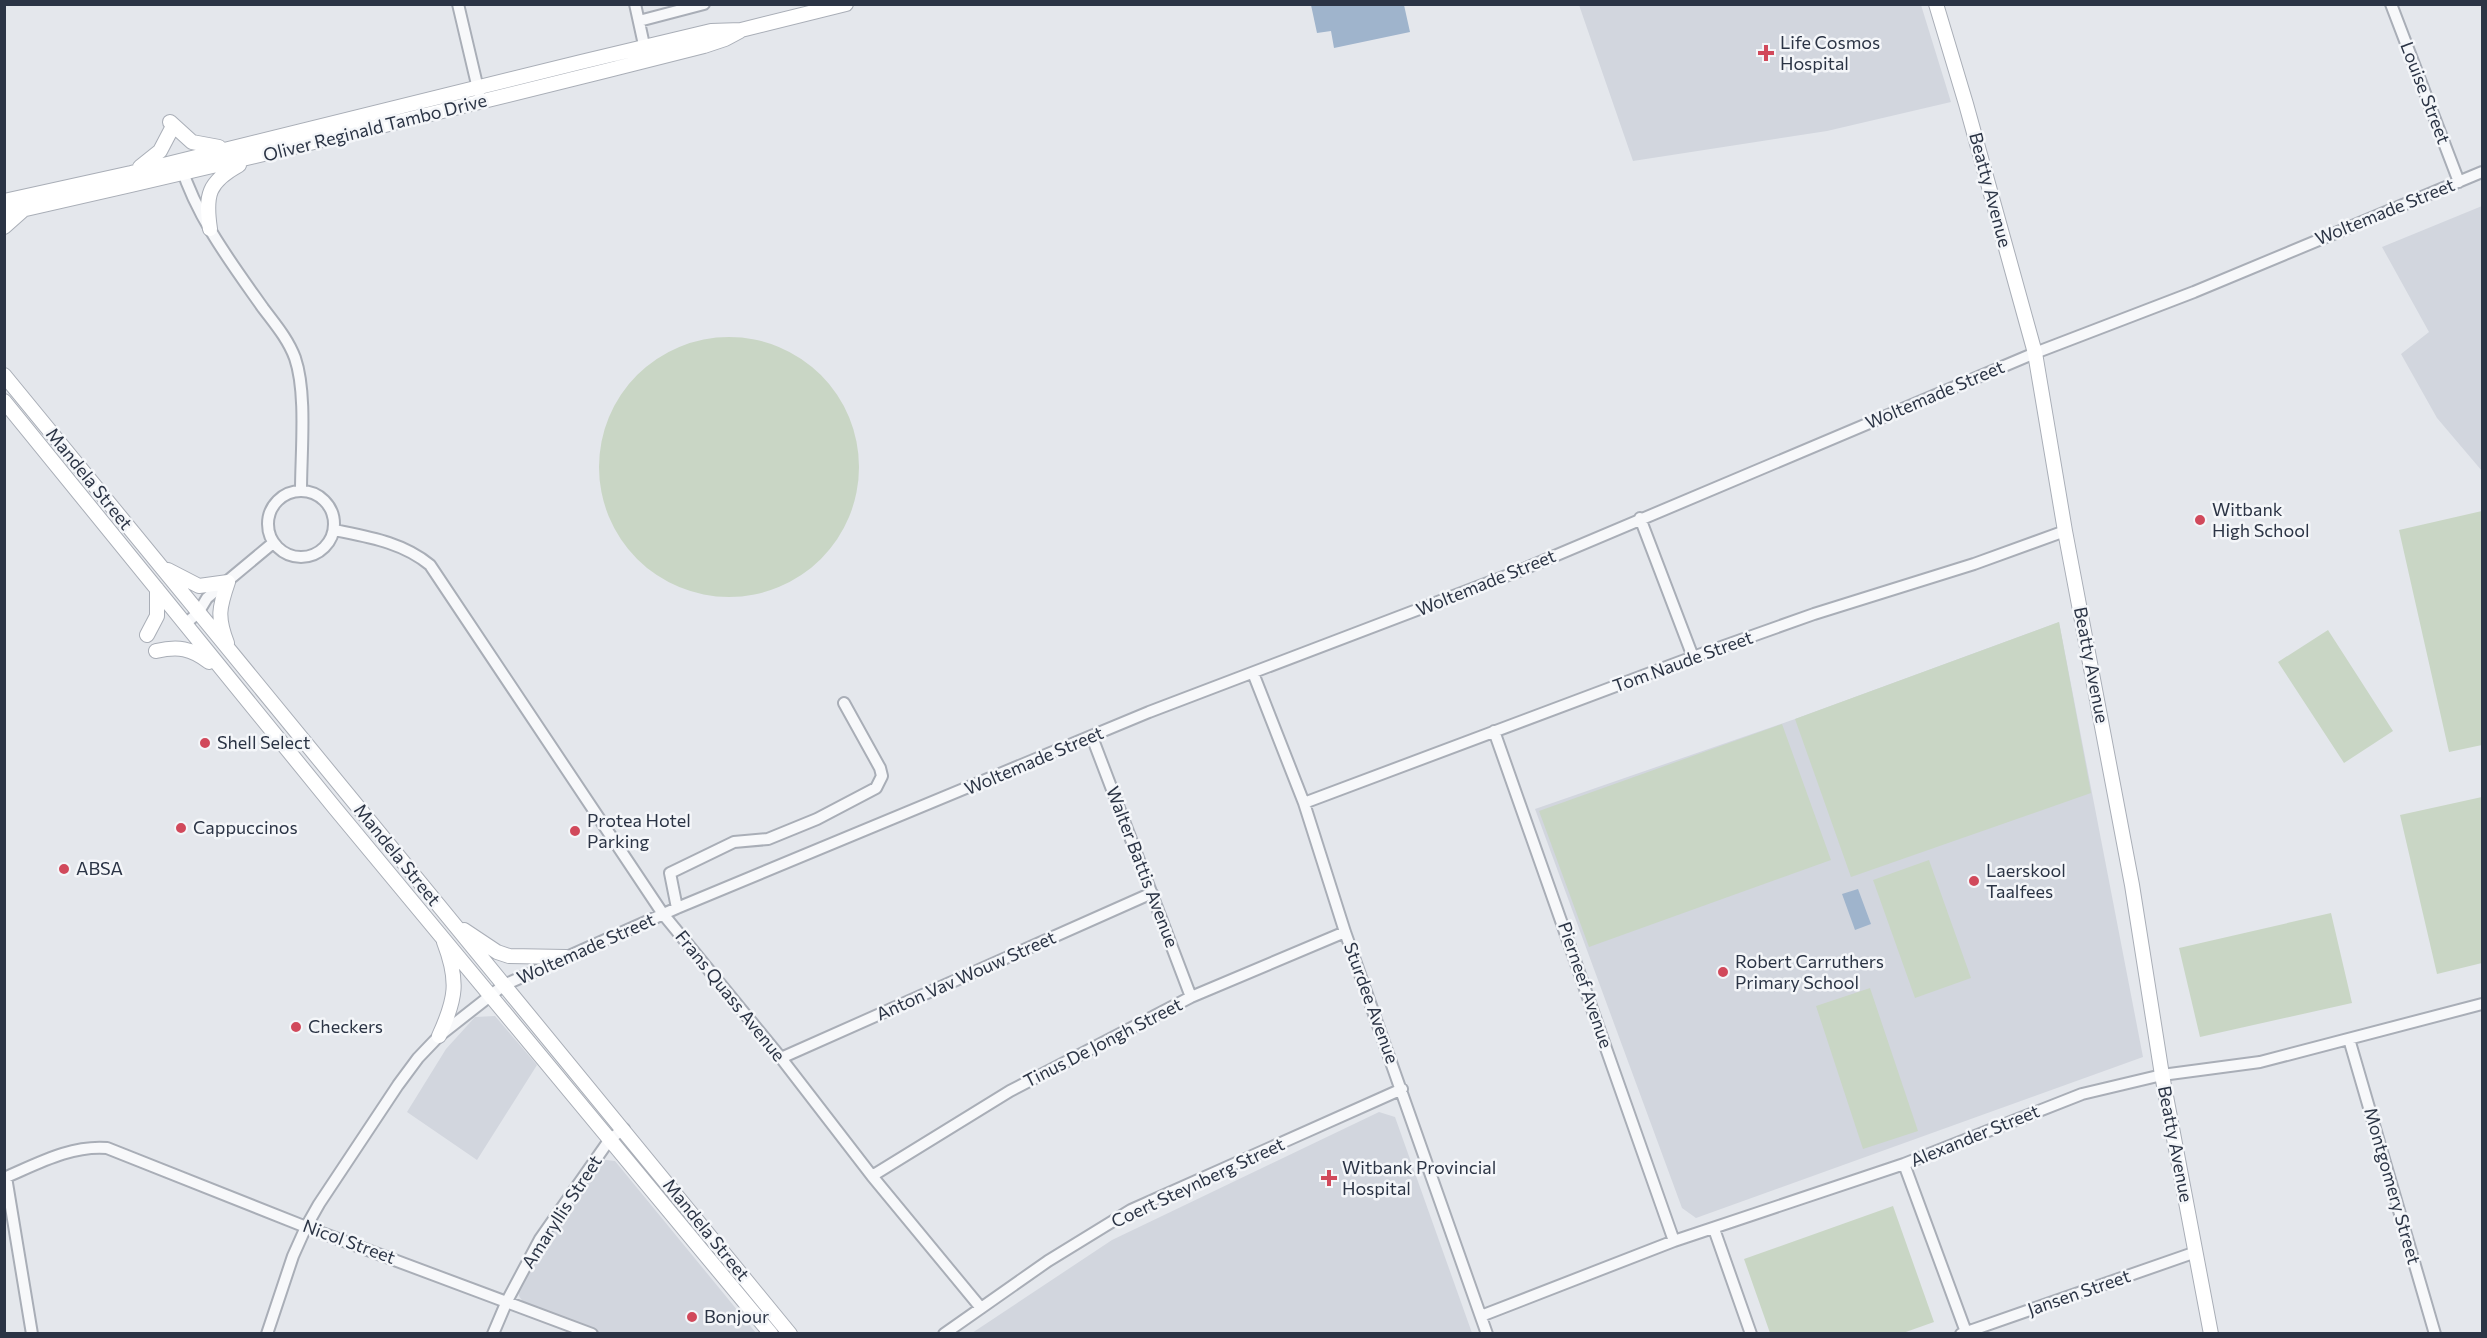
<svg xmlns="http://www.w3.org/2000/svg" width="2487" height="1338" viewBox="0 0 2487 1338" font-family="Commissioner,sans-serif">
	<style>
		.built { fill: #d2d6de }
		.green { fill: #c9d6c5 }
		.water { fill: #9fb4cc }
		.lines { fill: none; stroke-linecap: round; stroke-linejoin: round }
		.street-casing { stroke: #a9aeb7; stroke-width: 14 }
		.secondary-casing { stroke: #a9aeb7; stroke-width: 16 }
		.street { stroke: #f7f8fa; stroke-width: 10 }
		.secondary { stroke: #fff; stroke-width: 14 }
		.poi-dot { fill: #d1495b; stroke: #f4f6f9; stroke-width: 2 }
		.labels { text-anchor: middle; stroke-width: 5; stroke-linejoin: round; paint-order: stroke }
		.poi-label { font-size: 18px; fill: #2b3445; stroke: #f4f6f9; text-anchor: start }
		.street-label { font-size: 18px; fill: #2b3445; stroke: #f4f6f9 }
	</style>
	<rect width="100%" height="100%" fill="#e4e7ec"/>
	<path class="built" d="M 1579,5 L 1921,5 L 1951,102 L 1827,131 L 1633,161 Z
		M 2482,206 L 2482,471 L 2437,418 L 2401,354 L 2429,332 L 2382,247 Z
		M 2059,622 L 2143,1057 L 1696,1218 L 1682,1208 L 1535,809 L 1795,719 Z
		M 495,1016 L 537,1065 L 477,1160 L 407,1112 L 446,1049 L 475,1017 Z
		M 1379,1112 L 1395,1117 L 1472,1333 L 972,1333 L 1112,1240 Z
		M 606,1160 L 615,1161 L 756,1333 L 600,1333 L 525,1305 L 519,1296 L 518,1288 L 597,1164 Z"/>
	<path class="green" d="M599 467a130 130 0 1 1 260 0a130 130 0 1 1-260 0Z
		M 2482,511 L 2482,745 L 2449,752 L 2399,530 Z
		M 2059,622 L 2091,793 L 1851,877 L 1795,719 Z
		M 2328,630 L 2393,731 L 2344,763 L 2278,662 Z
		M 1782,724 L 1831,860 L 1589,947 L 1539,811 Z
		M 2482,797 L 2482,963 L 2437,974 L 2400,815 Z
		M 1929,860 L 1971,978 L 1915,998 L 1873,880 Z
		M 2331,913 L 2352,1003 L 2200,1037 L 2179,948 Z
		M 1870,988 L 1918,1131 L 1863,1149 L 1816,1006 Z
		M 1893,1206 L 1934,1322 L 1903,1333 L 1770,1333 L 1744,1259 Z"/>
	<path class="water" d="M 1311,5 L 1404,5 L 1410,32 L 1334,48 L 1331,31 L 1317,33 Z
		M 1858,889 L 1871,924 L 1855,930 L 1842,894 Z"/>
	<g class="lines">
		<defs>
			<path id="street" d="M 458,4 L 479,93
				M 635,4 L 646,54
				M 2391,4 L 2459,182
				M 639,21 L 704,4
				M 181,166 C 197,218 232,264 263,308 C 275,324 288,339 295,358 C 307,393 301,452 301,490
				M268 524a33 33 0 1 1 66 0a33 33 0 1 1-66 0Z
				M 1640,518 L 1693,657
				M 334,530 C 368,537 402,542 430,565 L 663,914 L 781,1058 L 872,1176 L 981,1308
				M 185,624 L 198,613 L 207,598 L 273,543
				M 1253,673 L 1304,803 L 1345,932 L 1487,1334
				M 1494,731 L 1674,1241
				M 1092,737 L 1191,997
				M 1304,803 L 1693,657 L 1814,614 L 1974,564 L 2065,531
				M 677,908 L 670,873 L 734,842 L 768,839 L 817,819 L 876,788 L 882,776 L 880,768 L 844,703
				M 2349,1039 L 2435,1334
				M 781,1058 L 1152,893
				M 1904,1164 L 1966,1332
				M 872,1176 L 1010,1091 L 1191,997 L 1345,932
				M 6,1177 L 32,1334
				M 4,1178 C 37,1164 71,1145 107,1148 L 306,1227 L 592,1334
				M 1714,1229 L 1751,1334
				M 1481,1316 L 1674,1241 L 1904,1164 L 2082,1094 L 2162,1075 L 2260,1062 L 2482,1004
				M 267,1334 L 293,1256 L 306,1227 L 319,1204 L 398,1085 L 418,1058 L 439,1036 L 504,985 L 677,908 L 1149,712 L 1519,571 L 2035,353 L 2194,292 L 2482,172
				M 493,1334 L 507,1301 L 540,1239 L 610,1139 L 624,1129
				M 944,1334 L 1048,1261 L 1131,1210 L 1402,1089
				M 1961,1334 L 2196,1252"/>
			<path id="secondary" d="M 1936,4 L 1966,104 L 2035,353 L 2065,531 L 2132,885 L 2162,1075 L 2211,1334
				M 170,122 L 192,142 L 219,147
				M 140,167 L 160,151 L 171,130
				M 4,201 L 131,173 L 581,62 L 711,31 L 741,30 L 846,4
				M 4,214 C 239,161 472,105 704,46 L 725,39 L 740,31
				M 4,227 L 22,211
				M 210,229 C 205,195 208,182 239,165
				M 4,375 L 790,1334
				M 4,401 L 334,807 L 771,1334
				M 168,570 L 199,586 L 228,582
				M 147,635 L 157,616 L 157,589
				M 227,643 C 217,617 219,608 228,582
				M 156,651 C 178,646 191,648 209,662
				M 464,930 L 497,952 L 509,956 L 566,957
				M 439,1036 C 456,999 459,981 444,942"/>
		</defs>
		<use href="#street" class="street-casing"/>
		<use href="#secondary" class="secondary-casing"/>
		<use href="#street" class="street"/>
		<use href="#secondary" class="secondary"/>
	</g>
	<g class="poi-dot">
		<path d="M1763 44h6v6h6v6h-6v6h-6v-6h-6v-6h6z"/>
		<circle cx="2200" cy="520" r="6"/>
		<circle cx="205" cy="743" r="6"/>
		<circle cx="181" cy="828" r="6"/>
		<circle cx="575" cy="831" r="6"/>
		<circle cx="64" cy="869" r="6"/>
		<circle cx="1974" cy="881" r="6"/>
		<circle cx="1723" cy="972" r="6"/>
		<circle cx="296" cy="1027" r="6"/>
		<path d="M1326 1169h6v6h6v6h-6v6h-6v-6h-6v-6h6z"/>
		<circle cx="692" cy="1317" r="6"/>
	</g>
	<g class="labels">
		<g class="poi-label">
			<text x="1780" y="49">Life Cosmos<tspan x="1780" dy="21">Hospital</tspan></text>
			<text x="2212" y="516">Witbank<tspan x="2212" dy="21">High School</tspan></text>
			<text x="217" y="749">Shell Select</text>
			<text x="587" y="827">Protea Hotel<tspan x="587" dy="21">Parking</tspan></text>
			<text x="193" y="834">Cappuccinos</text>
			<text x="76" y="875">ABSA</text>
			<text x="1986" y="877">Laerskool<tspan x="1986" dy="21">Taalfees</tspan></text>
			<text x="1735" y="968">Robert Carruthers<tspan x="1735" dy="21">Primary School</tspan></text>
			<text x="308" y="1033">Checkers</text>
			<text x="1342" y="1174">Witbank Provincial<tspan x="1342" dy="21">Hospital</tspan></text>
			<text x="704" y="1323">Bonjour</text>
		</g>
		<g class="street-label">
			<text transform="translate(2425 93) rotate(69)" y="6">Louise Street</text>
			<text transform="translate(375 128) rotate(-14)" y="6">Oliver Reginald Tambo Drive</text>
			<text transform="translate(1990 190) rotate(75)" y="6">Beatty Avenue</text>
			<text transform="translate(2385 212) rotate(-22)" y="6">Woltemade Street</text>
			<text transform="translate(1935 395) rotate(-23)" y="6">Woltemade Street</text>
			<text transform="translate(89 479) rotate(51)" y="6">Mandela Street</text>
			<text transform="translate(1486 583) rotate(-22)" y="6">Woltemade Street</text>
			<text transform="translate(1683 662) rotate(-20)" y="6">Tom Naude Street</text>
			<text transform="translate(2091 665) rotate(79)" y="6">Beatty Avenue</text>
			<text transform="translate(1034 761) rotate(-23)" y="6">Woltemade Street</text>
			<text transform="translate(397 855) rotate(51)" y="6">Mandela Street</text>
			<text transform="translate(1142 867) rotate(69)" y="6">Walter Battis Avenue</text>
			<text transform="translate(586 949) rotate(-24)" y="6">Woltemade Street</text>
			<text transform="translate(966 976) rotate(-24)" y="6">Anton Vav Wouw Street</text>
			<text transform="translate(1585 985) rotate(71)" y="6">Pierneef Avenue</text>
			<text transform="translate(730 996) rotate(51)" y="6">Frans Quass Avenue</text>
			<text transform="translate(1371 1003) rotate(70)" y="6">Sturdee Avenue</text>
			<text transform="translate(1103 1043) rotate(-27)" y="6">Tinus De Jongh Street</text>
			<text transform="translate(1975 1136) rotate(-22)" y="6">Alexander Street</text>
			<text transform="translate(2175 1144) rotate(79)" y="6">Beatty Avenue</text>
			<text transform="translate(1198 1183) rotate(-25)" y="6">Coert Steynberg Street</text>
			<text transform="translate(2392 1186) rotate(74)" y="6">Montgomery Street</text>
			<text transform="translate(562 1212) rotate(-57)" y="6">Amaryllis Street</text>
			<text transform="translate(706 1230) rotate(51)" y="6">Mandela Street</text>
			<text transform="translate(349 1242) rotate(20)" y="6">Nicol Street</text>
			<text transform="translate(2079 1293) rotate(-19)" y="6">Jansen Street</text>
		</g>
	</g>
	<rect width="2487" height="1338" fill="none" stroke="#2b3445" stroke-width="12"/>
</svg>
